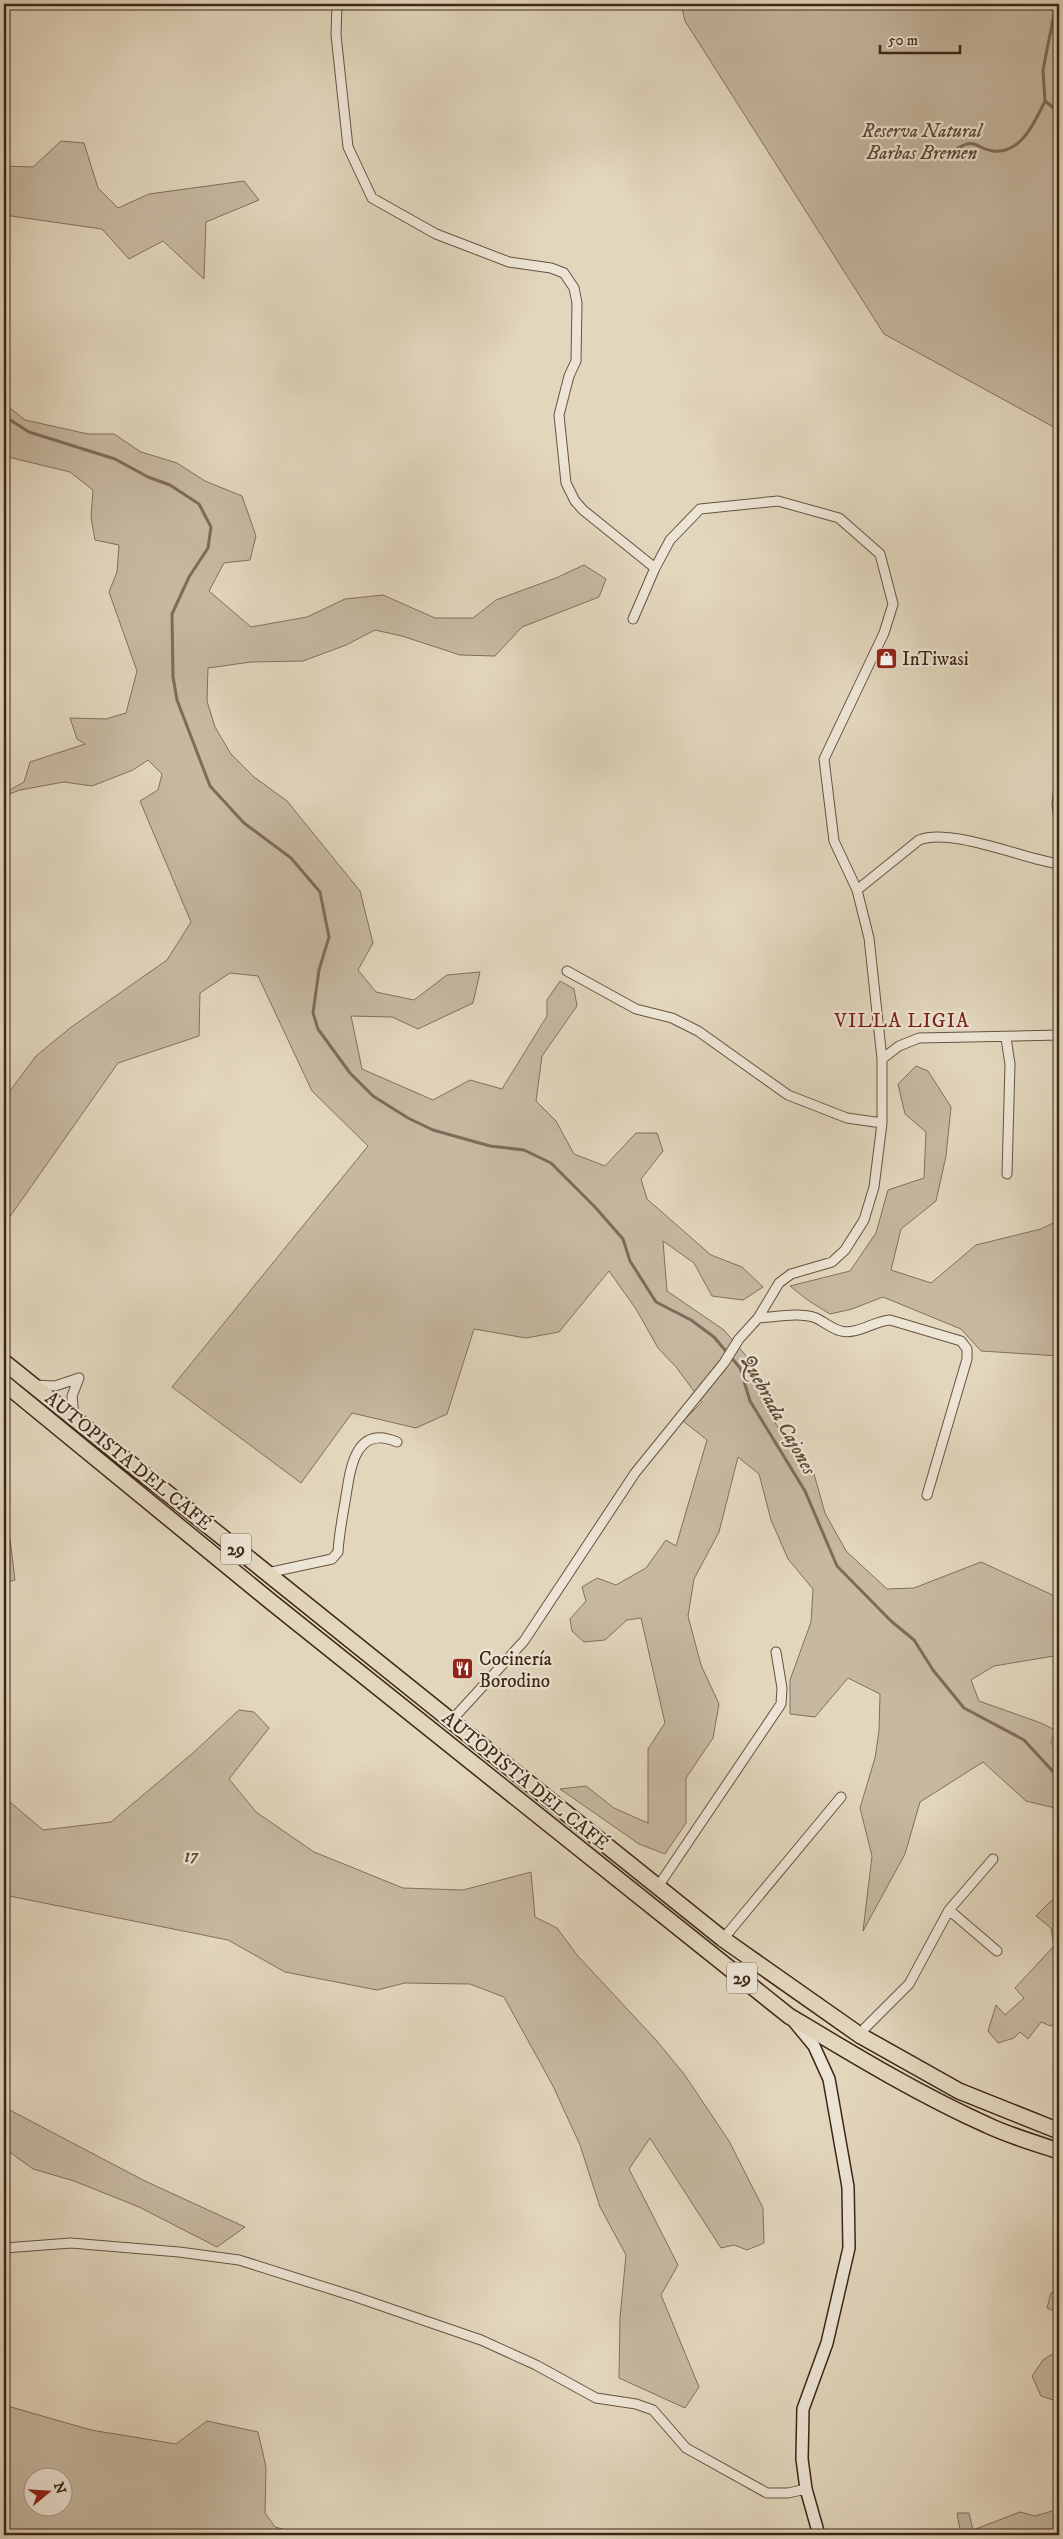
<svg xmlns="http://www.w3.org/2000/svg" width="1063" height="2539" viewBox="0 0 1063 2539" font-family="'IM FELL DW Pica',serif">
	<style>
		.green { fill: #c6b8a1; stroke: #82705c; fill-rule: evenodd }
		.lines { fill: none; stroke-linecap: round; stroke-linejoin: round }
		.stream { stroke: #7e6c58; stroke-width: 3 }
		.street-casing { stroke: #665340; stroke-width: 11 }
		.secondary-casing { stroke: #3d2716; stroke-width: 14 }
		.highway-casing { stroke: #3d2716; stroke-width: 18 }
		.street { stroke: #ece4d4; stroke-width: 9 }
		.secondary { stroke: #ece4d4; stroke-width: 11 }
		.highway { stroke: #e2d6bd; stroke-width: 15 }
		.labels { text-anchor: middle; stroke-width: 4.5; stroke-linejoin: round; paint-order: stroke }
		.shield { fill: #ece4d4; stroke: #72604f; stroke-width: 1 }
		.shield-label { font-size: 18px; font-weight: bold; fill: #3d2716 }
		.park-label { font-size: 19px; font-style: italic; fill: #5f4b39; stroke: #ece4d4 }
		.poi-label { font-size: 19px; fill: #3d2716; stroke: #ece4d4; text-anchor: start }
		.street-label { font-size: 19px; fill: #3d2716; stroke: #ece4d4 }
		.neighbourhood-label { font-size: 20px; letter-spacing: 1px; fill: #7a1f14; stroke: #ece4d4 }
		.water-label { font-size: 20px; font-style: italic; fill: #5e4a37; stroke: #ece4d4 }
	</style>
	<rect width="100%" height="100%" fill="#e2d6bd"/>
	<filter id="stains"><feTurbulence type="fractalNoise" baseFrequency=".004" numOctaves="4"/><feColorMatrix values="0 0 0 0 .2 0 0 0 0 .09 0 0 0 0 .02 0 0 0 .5 -.17"/></filter>
	<radialGradient id="worn" r=".72"><stop offset=".6" stop-color="#630" stop-opacity="0"/><stop offset="1" stop-color="#630" stop-opacity=".3"/></radialGradient>
	<path class="green" d="M 681,4 L 1059,4 L 1059,430 L 884,334 L 685,21 Z
		M 61,141 L 84,143 L 98,188 L 118,208 L 149,194 L 244,181 L 259,200 L 206,222 L 204,279 L 163,241 L 129,259 L 102,229 L 4,215 L 4,166 L 33,167 Z
		M 4,403 L 25,420 L 88,434 L 114,434 L 141,452 L 177,463 L 205,481 L 242,496 L 256,536 L 250,560 L 224,563 L 209,591 L 251,627 L 307,617 L 345,599 L 383,595 L 435,618 L 473,618 L 496,600 L 556,578 L 584,565 L 606,579 L 599,597 L 522,627 L 495,656 L 460,655 L 402,636 L 375,630 L 346,645 L 303,661 L 251,662 L 208,668 L 207,701 L 215,727 L 231,754 L 254,777 L 287,801 L 360,891 L 373,943 L 358,970 L 376,992 L 414,1000 L 447,975 L 480,972 L 473,1003 L 418,1029 L 392,1017 L 351,1016 L 362,1069 L 433,1100 L 470,1080 L 502,1089 L 547,1016 L 547,1000 L 560,981 L 574,989 L 577,1006 L 542,1056 L 536,1101 L 556,1121 L 574,1154 L 605,1166 L 636,1133 L 657,1133 L 663,1151 L 641,1179 L 647,1199 L 711,1255 L 742,1267 L 763,1287 L 743,1300 L 712,1296 L 694,1263 L 663,1241 L 667,1291 L 724,1330 L 748,1358 L 761,1377 L 768,1411 L 788,1444 L 814,1474 L 825,1513 L 846,1551 L 887,1589 L 914,1588 L 981,1562 L 1059,1598 L 1059,1659 L 1054,1656 L 994,1666 L 971,1680 L 979,1701 L 1041,1723 L 1055,1730 L 1051,1742 L 1059,1755 L 1059,1809 L 1026,1801 L 983,1762 L 920,1802 L 905,1854 L 863,1931 L 872,1856 L 860,1808 L 875,1758 L 879,1731 L 880,1694 L 848,1678 L 815,1717 L 790,1714 L 790,1680 L 811,1622 L 813,1589 L 788,1559 L 771,1520 L 759,1474 L 738,1457 L 719,1532 L 694,1579 L 688,1616 L 701,1665 L 719,1704 L 713,1738 L 686,1778 L 686,1823 L 665,1854 L 639,1844 L 560,1789 L 586,1786 L 614,1808 L 648,1823 L 648,1749 L 665,1723 L 641,1618 L 627,1620 L 605,1640 L 584,1642 L 572,1631 L 570,1619 L 586,1601 L 582,1587 L 597,1578 L 616,1585 L 646,1568 L 666,1540 L 676,1546 L 707,1440 L 683,1421 L 702,1402 L 676,1367 L 658,1348 L 636,1309 L 609,1271 L 559,1332 L 526,1338 L 474,1329 L 447,1414 L 416,1428 L 352,1413 L 301,1483 L 172,1387 L 368,1146 L 312,1091 L 258,976 L 230,973 L 200,993 L 199,1036 L 118,1063 L 4,1225 L 4,1099 L 36,1056 L 70,1028 L 167,960 L 191,922 L 140,801 L 158,790 L 162,774 L 148,760 L 133,770 L 92,786 L 64,782 L 20,790 L 4,796 L 4,793 L 24,782 L 30,762 L 85,744 L 77,739 L 70,718 L 106,719 L 126,713 L 137,671 L 109,592 L 117,572 L 119,545 L 95,540 L 91,517 L 93,490 L 70,472 L 4,456 Z
		M 916,1066 L 928,1071 L 951,1107 L 946,1156 L 936,1201 L 901,1229 L 891,1270 L 931,1283 L 976,1245 L 1041,1229 L 1059,1220 L 1059,1356 L 981,1351 L 961,1329 L 883,1297 L 852,1309 L 830,1314 L 809,1301 L 790,1286 L 850,1271 L 876,1233 L 888,1190 L 924,1178 L 926,1132 L 905,1114 L 898,1084 Z
		M 4,1537 L 10,1539 L 15,1580 L 4,1583 Z
		M 239,1710 L 254,1712 L 269,1728 L 229,1779 L 256,1812 L 314,1852 L 403,1888 L 463,1890 L 531,1872 L 535,1917 L 557,1928 L 577,1955 L 656,2040 L 684,2074 L 729,2141 L 763,2208 L 764,2243 L 747,2250 L 734,2245 L 721,2248 L 650,2138 L 629,2169 L 678,2265 L 661,2295 L 699,2387 L 685,2408 L 619,2378 L 620,2318 L 626,2255 L 600,2207 L 580,2145 L 553,2086 L 504,1997 L 470,1984 L 405,1983 L 377,1990 L 285,1972 L 228,1940 L 4,1895 L 4,1797 L 43,1830 L 111,1822 L 193,1753 Z
		M 1059,1898 L 1059,2021 L 1051,2026 L 1041,2022 L 1028,2039 L 1020,2032 L 1014,2038 L 998,2043 L 988,2031 L 996,2005 L 1005,2015 L 1024,1998 L 1015,1988 L 1054,1946 L 1051,1928 L 1036,1916 L 1051,1901 Z
		M 4,2107 L 145,2181 L 245,2227 L 217,2247 L 139,2207 L 74,2181 L 33,2169 L 4,2148 Z
		M 1059,2289 L 1059,2313 L 1047,2308 L 1051,2293 Z
		M 1059,2350 L 1059,2402 L 1041,2396 L 1032,2376 L 1043,2360 Z
		M 4,2405 L 91,2430 L 176,2444 L 207,2421 L 258,2432 L 266,2467 L 265,2513 L 275,2527 L 303,2535 L 4,2535 ZM 32,2476 L 62,2476 L 62,2506 L 32,2506 Z
		M 1059,2509 L 1059,2535 L 961,2535 L 957,2513 L 969,2513 L 973,2530 L 1020,2512 L 1035,2516 Z"/>
	<g class="lines">
		<path class="stream" d="M 1056,4 L 1043,70 L 1045,101 L 1059,112
			M 954,151 C 975,135 976,149 993,151 C 1022,154 1035,121 1045,101
			M 4,416 L 29,432 L 115,459 L 148,477 L 170,485 L 199,504 L 211,527 L 208,548 L 189,577 L 172,614 L 173,677 L 177,700 L 210,786 L 244,823 L 291,858 L 320,892 L 329,937 L 319,970 L 313,1013 L 318,1029 L 350,1073 L 373,1096 L 408,1118 L 433,1130 L 490,1146 L 524,1150 L 551,1163 L 595,1207 L 623,1239 L 630,1261 L 656,1302 L 691,1320 L 714,1337 L 740,1368 L 750,1401 L 805,1491 L 837,1566 L 891,1621 L 914,1640 L 933,1670 L 964,1708 L 1024,1740 L 1059,1778"/>
		<defs>
			<path id="street" d="M 337,4 L 336,35 L 348,147 L 372,198 L 436,234 L 509,262 L 551,268 L 564,273 L 574,288 L 577,303 L 576,361 L 569,376 L 559,415 L 566,483 L 575,501 L 583,510 L 655,568
				M 1059,786 L 1057,804 L 1059,820
				M 857,890 L 919,840 C 950,827 1024,859 1059,864
				M 567,971 L 636,1009 L 672,1018 L 698,1031 L 788,1095 L 847,1118 L 882,1123
				M 1006,1038 L 1010,1064 L 1007,1174
				M 882,1059 L 899,1046 L 919,1038 L 1059,1035
				M 758,1318 C 776,1317 799,1312 816,1318 C 824,1322 832,1329 841,1331 C 857,1335 874,1321 890,1320 L 961,1341 L 967,1349 L 967,1359 L 927,1495
				M 35,1385 L 55,1386 L 79,1378
				M 74,1416 L 72,1396 L 79,1378
				M 267,1573 L 332,1559 L 338,1552 C 339,1535 342,1519 345,1502 C 350,1473 353,1423 397,1442
				M 451,1721 L 524,1641 L 635,1473 L 724,1363 L 739,1339 L 758,1318 L 779,1283 L 791,1274 L 832,1262 L 845,1250 L 864,1220 L 874,1187 L 882,1123 L 882,1059 L 869,938 L 857,890 L 834,841 L 824,759 L 884,633 L 893,604 L 880,554 L 839,518 L 778,501 L 700,509 L 670,540 L 655,568 L 633,619
				M 659,1885 L 781,1704 L 782,1688 L 776,1652
				M 949,1910 L 997,1951
				M 723,1939 L 841,1797
				M 861,2036 L 865,2028 L 909,1984 L 949,1910 L 993,1859
				M 4,2248 L 71,2243 L 179,2252 L 239,2260 L 356,2297 L 481,2340 L 536,2365 L 596,2398 L 636,2404 L 653,2410 L 686,2448 L 767,2493 L 788,2493 L 806,2489"/>
			<path id="secondary" d="M 795,2023 L 814,2046 L 829,2079 L 848,2187 L 849,2248 L 827,2343 L 803,2409 L 802,2459 L 806,2489 L 819,2535"/>
			<path id="highway" d="M 4,1362 L 723,1939 L 861,2036 L 959,2091 L 1059,2131
				M 4,1383 L 270,1601 L 789,2016 C 854,2055 918,2094 987,2125 C 1010,2136 1035,2143 1059,2151"/>
		</defs>
		<use href="#street" class="street-casing"/>
		<use href="#secondary" class="secondary-casing"/>
		<use href="#highway" class="highway-casing"/>
		<use href="#street" class="street"/>
		<use href="#secondary" class="secondary"/>
		<use href="#highway" class="highway"/>
	</g>
	<defs>
		<symbol id="shop-square" viewBox="-11 -11 22 22"><rect x="-9" y="-9" width="18" height="18" rx="4" fill="#8f2418" stroke="#ece4d4"/><path d="M-5-2.5h2.3a2.7 3.5 0 0 1 5.4 0H5L5.5 6h-11ZM-1.5-2.5h3a1.5 2.3 0 0 0-3 0Z" fill="#fff"/></symbol>
		<symbol id="restaurant-square" viewBox="-11 -11 22 22"><rect x="-9" y="-9" width="18" height="18" rx="4" fill="#8f2418" stroke="#ece4d4"/><path d="M-5-6h1v4h1v-4h1v4h1v-4h1v5L-1.5 .5V6h-2V.5L-5-1ZM5-6V6H3V1.5H1.5Q1.5-4 5-6Z" fill="#fff"/></symbol>
	</defs>
	<g fill-rule="evenodd">
		<use href="#shop-square" x="874" y="646" width="25" height="25"/>
		<use href="#restaurant-square" x="450" y="1656" width="25" height="25"/>
	</g>
	<g class="labels">
		<g class="shield">
			<rect x="221" y="1533.5" width="30" height="31" rx="4"/>
			<rect x="727" y="1962.5" width="30" height="31" rx="4"/>
		</g>
		<g class="shield-label">
			<text x="236" y="1555">29</text>
			<text x="742" y="1984">29</text>
		</g>
		<g class="park-label">
			<text x="922" y="137">Reserva Natural<tspan x="922" dy="22">Barbas Bremen</tspan></text>
			<text x="191" y="1862">17</text>
		</g>
		<g class="poi-label">
			<text x="902" y="665">InTiwasi</text>
			<text x="479" y="1665">Cocinería<tspan x="479" dy="22">Borodino</tspan></text>
		</g>
		<g class="street-label">
			<text transform="translate(129 1460) rotate(39)" y="7">AUTOPISTA DEL CAFÉ</text>
			<text transform="translate(526 1780) rotate(39)" y="7">AUTOPISTA DEL CAFÉ</text>
		</g>
		<g class="neighbourhood-label">
			<text x="902" y="1027">VILLA LIGIA</text>
		</g>
		<g class="water-label">
			<text transform="translate(779 1414) rotate(61)" y="7">Quebrada Cajones</text>
		</g>
	</g>
	<rect width="1063" height="2539" fill="none" stroke="#e2d6bd" stroke-width="20"/>
	<rect x="5" y="5" width="1053" height="2529" fill="none" stroke="#3d2716" stroke-width="2.5"/>
	<rect x="10" y="10" width="1043" height="2519" fill="none" stroke="#3d2716"/>
	<g transform="translate(48 2492) rotate(72)"><circle r="24" fill="#ece4d4" stroke="#a69888"/>
	<path d="M0-4L9 19L0 12L-9 19Z" fill="#8f2418"/>
	<text y="-8" font-size="14" font-weight="bold" text-anchor="middle" fill="#3d2716">N</text>
	</g>
	<path d="M880 45v8h80v-8" fill="none" stroke="#3d2716" stroke-width="2.5"/>
	<text x="888" y="45" font-size="15" fill="#3d2716" stroke="#ece4d4" stroke-width="4" paint-order="stroke">50 m</text>
	<rect width="100%" height="100%" filter="url(#stains)"/>
	<rect width="100%" height="100%" fill="url(#worn)"/>
</svg>
